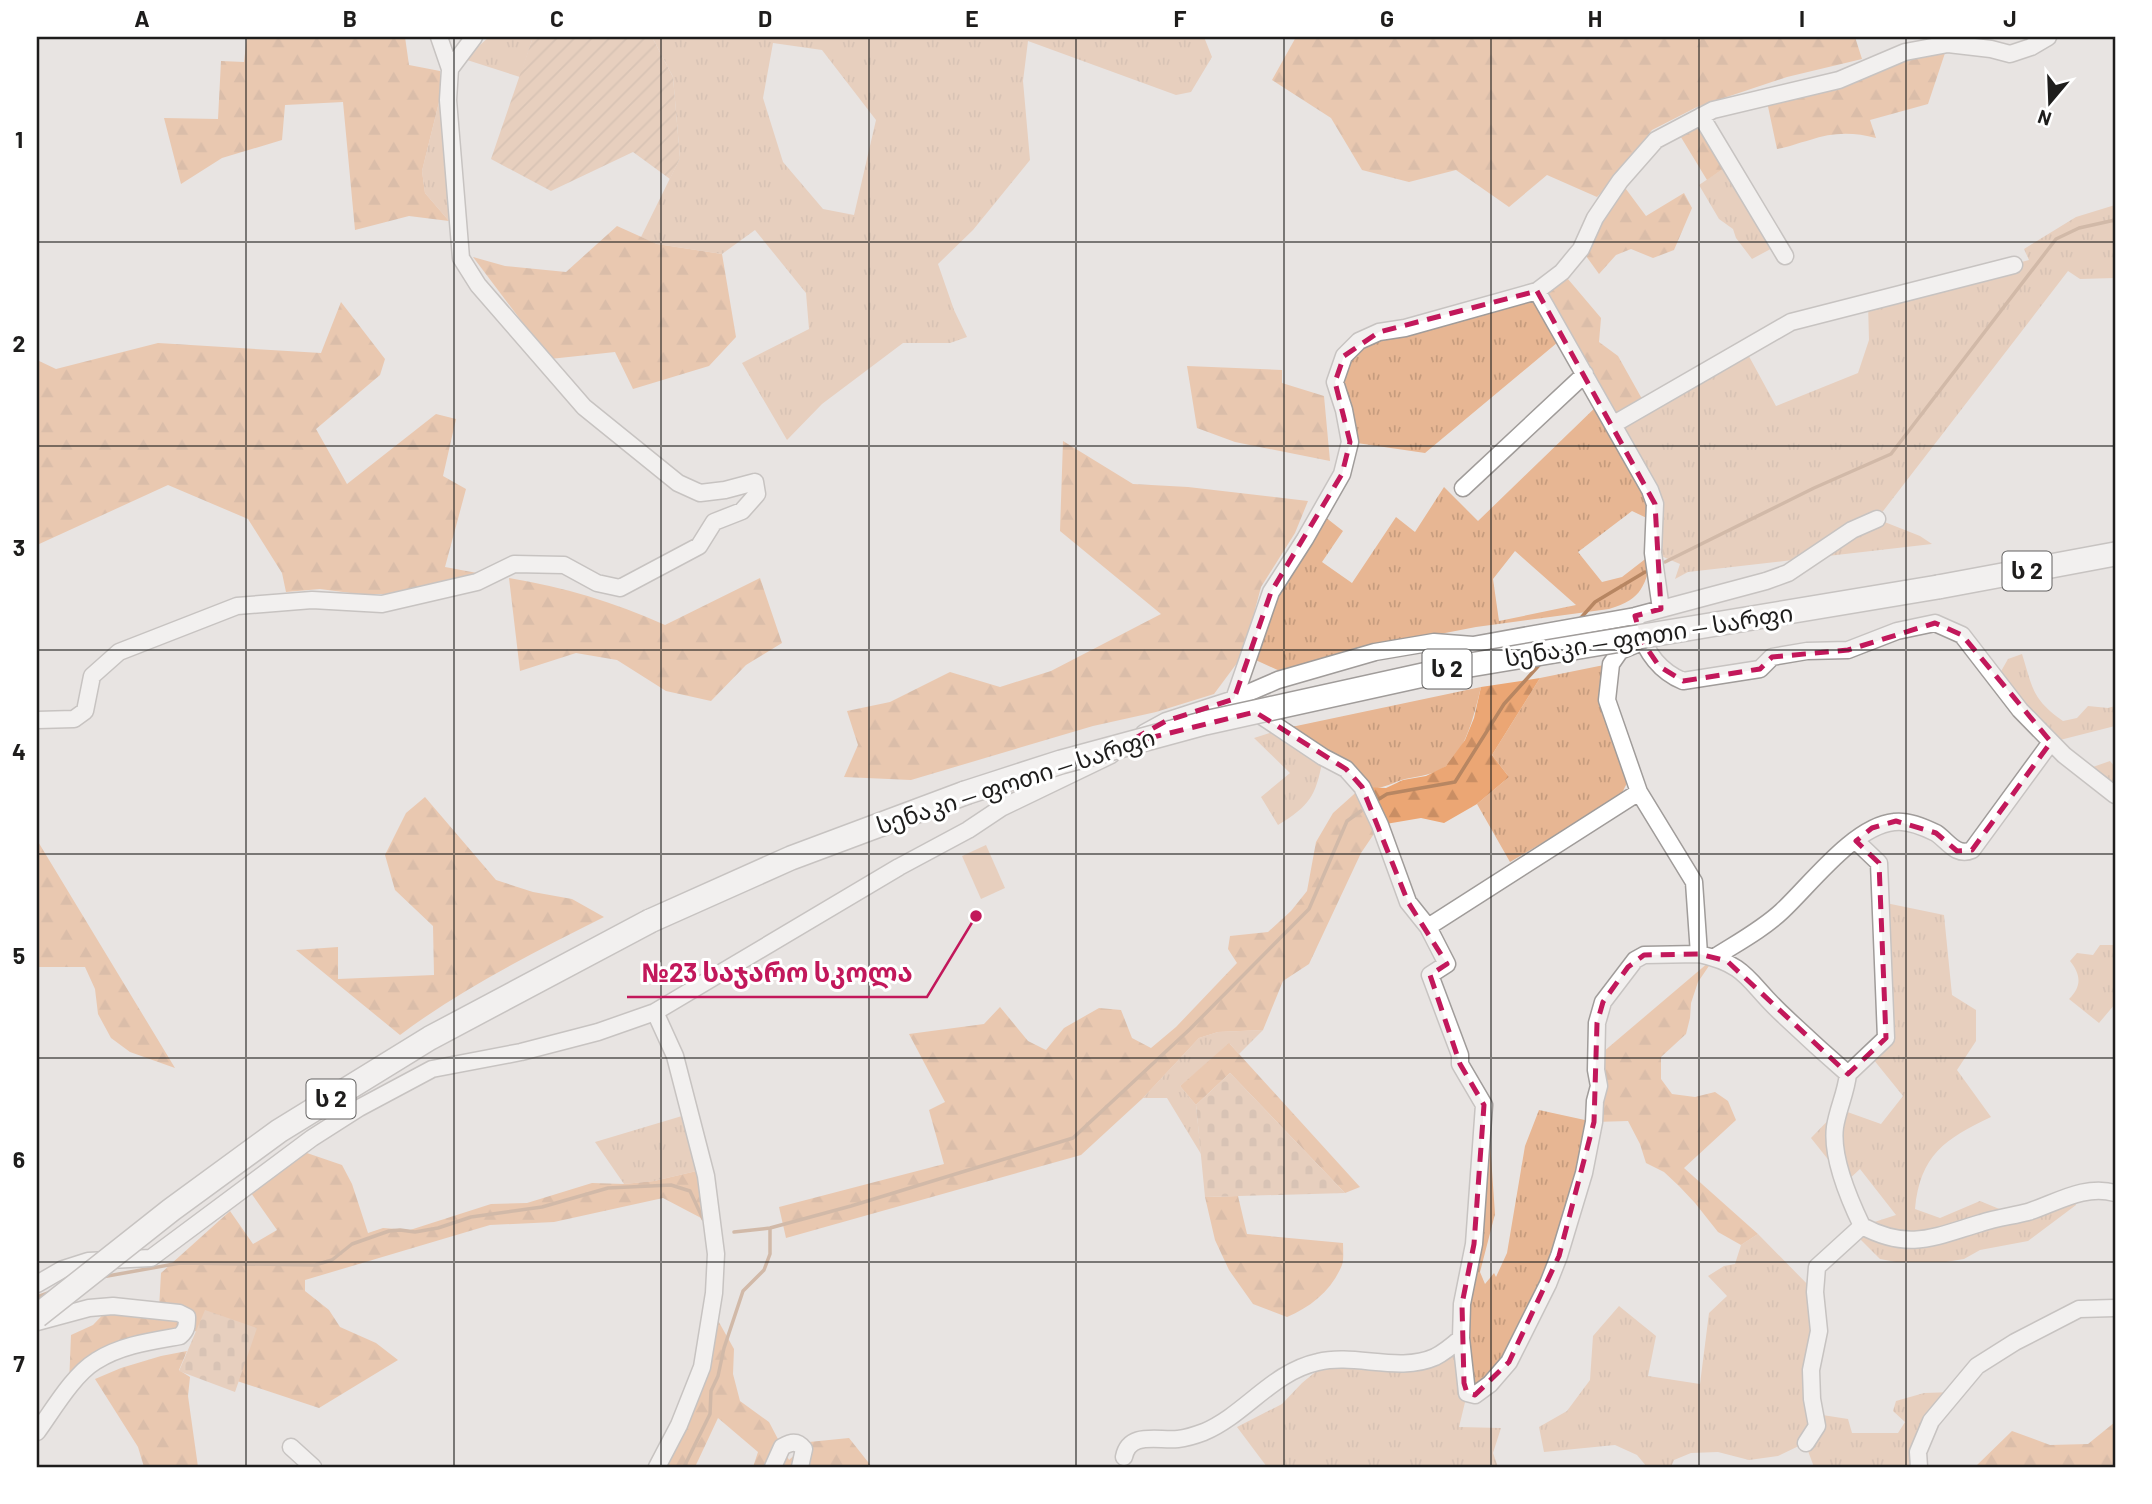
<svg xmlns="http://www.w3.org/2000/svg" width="2152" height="1504" viewBox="0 0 2152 1504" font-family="Barlow,'Noto Sans Georgian',sans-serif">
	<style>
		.grass { fill: url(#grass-tufts); fill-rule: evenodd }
		.forest { fill: url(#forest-firs) }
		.cemetery { fill: url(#cemetery-stones) }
		.garden { fill: url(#garden-furrows) }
		.pitch { fill: #e7b693 }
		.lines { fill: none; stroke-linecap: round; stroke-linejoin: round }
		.stream { stroke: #b78662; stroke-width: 3.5 }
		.minor-casing { stroke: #a09c9a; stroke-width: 19 }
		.highway-casing { stroke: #a09c9a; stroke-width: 26 }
		.minor { stroke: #fff; stroke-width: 16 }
		.highway { stroke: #fff; stroke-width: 23 }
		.highway-bridge-casing { stroke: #a09c9a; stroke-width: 26; stroke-linecap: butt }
		.highway-bridge { stroke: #fff; stroke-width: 23 }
		.marked { fill: none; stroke: #c2185b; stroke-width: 5; stroke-dasharray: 14 9; stroke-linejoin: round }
		.grid { fill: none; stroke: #1e1d1c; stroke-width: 2; stroke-opacity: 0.55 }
		.labels { text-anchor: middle; stroke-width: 6; stroke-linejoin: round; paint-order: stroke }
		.shield { fill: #fff; stroke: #626160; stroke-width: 2 }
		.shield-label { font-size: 23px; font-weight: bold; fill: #1e1d1c }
		.street-label { font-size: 24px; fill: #1e1d1c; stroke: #fff }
		.leader { fill: none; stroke: #c2185b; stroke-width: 2.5 }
		.callout-dot { fill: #c2185b; stroke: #fff; stroke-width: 2.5 }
		.callout-label { font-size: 26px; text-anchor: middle; font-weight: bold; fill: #c2185b; stroke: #fff; stroke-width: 6; stroke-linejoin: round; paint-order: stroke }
		.neatline { fill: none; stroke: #1e1d1c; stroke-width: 2.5 }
		.grid-label { font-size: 23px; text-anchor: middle; font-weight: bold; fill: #1e1d1c }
	</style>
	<defs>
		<pattern id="grass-tufts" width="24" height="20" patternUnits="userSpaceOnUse" patternTransform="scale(1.75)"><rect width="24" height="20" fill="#e7b693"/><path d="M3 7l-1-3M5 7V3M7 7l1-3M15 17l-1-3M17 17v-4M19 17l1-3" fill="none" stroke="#c69c7e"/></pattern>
		<pattern id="forest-firs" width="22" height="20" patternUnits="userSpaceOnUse" patternTransform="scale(1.75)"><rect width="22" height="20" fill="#eba674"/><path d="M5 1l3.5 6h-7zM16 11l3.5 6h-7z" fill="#c98e64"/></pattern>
		<pattern id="cemetery-stones" width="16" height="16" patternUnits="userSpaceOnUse" patternTransform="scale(1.75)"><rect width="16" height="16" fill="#e7b693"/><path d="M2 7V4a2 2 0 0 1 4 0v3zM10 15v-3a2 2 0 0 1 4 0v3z" fill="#c69c7e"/></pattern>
		<pattern id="garden-furrows" width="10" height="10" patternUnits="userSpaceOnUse" patternTransform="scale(1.75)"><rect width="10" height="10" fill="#e7b693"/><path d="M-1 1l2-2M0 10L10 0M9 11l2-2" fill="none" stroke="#c69c7e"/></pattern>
	</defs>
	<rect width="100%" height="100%" fill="#e8e4e2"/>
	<path class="grass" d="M 489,37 L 533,37 L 520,77 L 464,59 Z
		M 652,37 L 1204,37 L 1212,57 L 1191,92 L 1176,95 L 1028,41 L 1023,81 L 1030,160 L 973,230 L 938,264 L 954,310 L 967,337 L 950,343 L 903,343 L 822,404 L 787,440 L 742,363 L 809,329 L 806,293 L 755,230 L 722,254 L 657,244 L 641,237 L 680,158 L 673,77 ZM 773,43 L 822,50 L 876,120 L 854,215 L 823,209 L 783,162 L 763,98 Z
		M 440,98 L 449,221 L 425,193 L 422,171 Z
		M 1730,164 L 1778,245 L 1752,259 L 1736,238 L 1733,229 L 1719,219 L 1699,185 Z
		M 2115,205 L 2115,278 L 2080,279 L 2068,271 L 1877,519 L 1920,536 L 1932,544 L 1688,572 L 1675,579 L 1680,564 L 1654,553 C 1644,585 1644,599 1609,609 L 1476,627 L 1378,646 L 1282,672 L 1249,657 L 1271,592 L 1320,513 L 1343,531 L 1322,562 L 1352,583 L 1396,517 L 1415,532 L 1444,487 L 1478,521 L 1601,402 L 1614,424 L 1745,349 L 1776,406 L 1858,373 L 1869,340 L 1868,303 L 2029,260 L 2024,249 L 2076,217 ZM 1632,511 L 1653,521 L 1653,553 L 1622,577 L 1602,582 L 1578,552 ZM 1515,551 L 1576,605 L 1499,621 L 1493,579 Z
		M 1537,291 L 1564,337 L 1425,453 L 1350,442 L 1335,382 L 1359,341 Z
		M 2022,654 C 2033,689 2032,699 2063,721 L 2077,718 L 2088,706 L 2108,708 L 2115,706 L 2115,726 L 2056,741 L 2025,707 L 2000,673 L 2008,659 Z
		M 1604,665 L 1631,775 L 1620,797 L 1510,862 L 1477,804 L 1509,777 L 1492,755 L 1540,678 Z
		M 1481,687 C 1475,711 1467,749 1446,766 C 1434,775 1419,776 1405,779 C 1391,783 1378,792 1363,787 C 1352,784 1333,765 1323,758 C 1316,795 1311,805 1278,825 L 1261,797 L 1290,773 L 1254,738 L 1282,729 Z
		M 2110,761 L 2115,767 L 2115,787 L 2090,768 Z
		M 1881,902 L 1944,915 L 1952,995 L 1976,1010 L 1976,1041 L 1957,1070 L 1991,1117 C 1945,1139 1920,1155 1915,1209 L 1940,1218 L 1980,1201 L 2014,1215 L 2072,1194 L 2076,1205 L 2028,1241 L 1980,1250 L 1964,1259 L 1946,1262 L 1896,1262 L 1880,1259 L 1854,1233 L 1862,1226 L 1896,1215 L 1860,1169 L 1846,1182 L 1811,1138 L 1839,1109 L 1881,1124 L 1903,1096 L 1869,1054 L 1886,1038 Z
		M 2100,945 L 2115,945 L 2115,1004 L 2099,1023 L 2069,999 C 2082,986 2081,975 2070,961 L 2077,953 L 2093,955 Z
		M 1263,1030 L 1239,1054 L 1230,1044 L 1180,1086 L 1196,1105 L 1201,1154 L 1167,1098 L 1143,1098 L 1199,1038 L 1218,1032 Z
		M 1539,1110 L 1594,1122 L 1584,1173 L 1509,1362 L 1467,1394 L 1459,1427 L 1501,1428 L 1493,1453 L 1498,1467 L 1267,1467 L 1237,1427 L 1282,1404 L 1302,1383 L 1325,1364 L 1409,1365 L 1461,1338 L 1480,1140 L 1490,1142 L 1495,1214 L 1480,1272 L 1485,1284 L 1494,1273 L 1496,1277 L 1507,1253 L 1525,1146 Z
		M 692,1113 L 705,1169 L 654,1181 L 624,1184 L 595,1142 Z
		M 1758,1234 L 1815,1292 L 1816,1414 L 1848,1419 L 1852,1433 L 1898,1433 L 1905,1422 L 1893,1411 L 1896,1401 L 1924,1393 L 1955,1392 L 1931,1421 L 1919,1467 L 1814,1467 L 1805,1443 L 1778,1456 L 1749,1460 L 1718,1452 L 1691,1453 L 1674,1460 L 1671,1467 L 1647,1467 L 1637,1455 L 1615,1445 L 1544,1452 L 1539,1427 L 1567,1411 L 1590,1380 L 1593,1336 L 1619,1306 L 1656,1336 L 1648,1376 L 1700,1384 L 1709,1313 L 1727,1296 L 1708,1276 L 1724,1266 L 1735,1264 L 1741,1245 Z"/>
	<path class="forest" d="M 247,37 L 405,37 L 409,65 L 440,71 L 440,98 L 422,171 L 425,193 L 449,221 L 409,216 L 355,230 L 343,102 L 285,105 L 282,140 L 222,158 L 181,184 L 164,118 L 218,119 L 221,61 L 244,62 Z
		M 1296,37 L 1855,37 L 1862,59 L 1787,77 L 1697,107 L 1652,130 L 1614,180 L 1597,197 L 1547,175 L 1509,207 L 1456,170 L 1409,182 L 1362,170 L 1331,118 L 1272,80 Z
		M 1948,44 L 1928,104 L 1870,120 L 1876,138 C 1854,132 1832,132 1810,140 C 1798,143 1789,147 1777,149 L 1766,97 Z
		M 1701,116 L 1730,164 L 1707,180 L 1676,129 Z
		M 1620,181 L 1646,216 L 1684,193 L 1692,208 L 1674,250 L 1653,258 L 1631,249 L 1616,255 L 1599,274 L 1581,249 Z
		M 617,226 L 657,244 L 722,254 L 736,337 L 709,366 L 633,389 L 615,352 L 550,359 L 473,257 L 505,266 L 566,272 Z
		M 1562,272 L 1601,318 L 1599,342 L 1618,356 L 1646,406 L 1614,424 L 1537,291 Z
		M 341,302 L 385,359 L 380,375 L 316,429 L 347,484 L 436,414 L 456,419 L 443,476 L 466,489 L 445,567 L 477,573 L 390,594 L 358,594 L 320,589 L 286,592 L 282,573 L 248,519 L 168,485 L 37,545 L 37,487 L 39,486 L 37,473 L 37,360 L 56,369 L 158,343 L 321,353 Z
		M 1187,366 L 1282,370 L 1282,383 L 1324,396 L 1330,461 L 1235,442 L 1197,428 Z
		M 1063,441 L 1133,484 L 1188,487 L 1308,501 L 1295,533 L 1261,587 L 1243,655 L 1214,694 L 1156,712 L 1093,726 L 911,780 L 844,777 L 858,745 L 847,711 L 890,702 L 950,672 L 1000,687 L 1051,671 L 1161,614 L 1060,531 Z
		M 509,578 C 564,587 614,602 665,625 L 760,578 L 782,643 L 746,665 L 711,701 L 666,691 L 617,660 L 576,653 L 520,671 Z
		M 1540,678 L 1492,755 L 1509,777 L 1477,804 L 1444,823 L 1421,818 L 1380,825 L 1361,853 L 1309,964 L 1283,981 L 1263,1030 L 1218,1032 L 1199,1038 L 1143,1098 L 1081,1155 L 786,1238 L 779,1207 L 944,1164 L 929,1110 L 945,1102 L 909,1034 L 984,1024 L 1000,1007 L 1028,1041 L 1046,1050 L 1064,1028 L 1099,1008 L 1121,1010 L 1132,1038 L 1151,1048 L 1176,1027 L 1237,963 L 1228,949 L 1230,936 L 1268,932 L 1291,911 L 1307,891 L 1316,842 L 1333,813 L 1362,787 L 1386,788 L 1403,780 L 1426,776 L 1446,766 L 1465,740 L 1474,718 L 1481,687 Z
		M 425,797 L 496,880 L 533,892 L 572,899 L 604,917 C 533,953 464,987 400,1035 L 296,950 L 338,947 L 338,979 L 434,975 L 433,926 L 395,890 L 385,855 L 406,813 Z
		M 37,840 L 175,1068 L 130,1052 L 111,1038 L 98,1014 L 95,989 L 85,967 L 37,967 Z
		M 1715,957 L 1698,982 L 1691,1003 L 1690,1018 L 1686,1034 L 1661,1057 L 1661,1079 L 1672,1094 L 1695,1097 L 1715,1092 L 1728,1101 L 1736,1120 L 1684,1168 L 1758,1234 L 1741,1245 L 1718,1232 L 1695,1203 L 1679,1186 L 1664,1172 L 1646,1163 L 1640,1144 L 1628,1121 L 1594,1122 L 1596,1058 Z
		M 1229,1043 L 1360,1187 L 1345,1193 L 1230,1073 L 1196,1105 L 1180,1086 Z
		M 304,1152 L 342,1165 L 352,1184 L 368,1233 L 383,1228 L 410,1230 L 491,1204 L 527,1203 L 592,1183 L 624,1184 L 654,1181 L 705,1169 L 712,1208 L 703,1219 L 663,1198 L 554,1222 L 490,1225 L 305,1280 L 305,1291 L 329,1310 L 340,1327 L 376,1343 L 398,1360 L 319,1408 L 234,1380 L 244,1341 L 184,1329 L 127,1348 L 69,1385 L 71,1335 L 93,1325 L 118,1299 L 159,1309 L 161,1273 L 230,1211 L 253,1244 L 277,1230 L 251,1193 Z
		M 1238,1196 L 1247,1234 L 1343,1243 C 1343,1250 1344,1259 1342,1265 C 1332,1290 1311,1307 1287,1317 L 1253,1304 L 1229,1270 L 1215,1240 L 1205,1197 Z
		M 716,1317 L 734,1349 L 733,1374 L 740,1401 L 769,1422 L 789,1460 L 809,1442 L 849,1438 L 872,1467 L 753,1467 L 758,1452 L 718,1418 L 695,1467 L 657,1467 Z
		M 187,1351 L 179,1370 L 190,1377 L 188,1396 L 198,1467 L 144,1467 L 138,1447 L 95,1379 L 121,1368 L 161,1356 Z
		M 2115,1422 L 2115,1467 L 1975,1467 L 2012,1431 L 2050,1445 L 2088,1444 Z"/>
	<path class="cemetery" d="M 1230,1073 L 1345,1193 L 1205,1197 L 1196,1105 Z
		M 205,1310 L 257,1328 L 235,1392 L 179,1371 Z"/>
	<path class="garden" d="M 533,37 L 652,37 L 673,77 L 680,158 L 670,179 L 633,152 L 551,191 L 491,159 Z"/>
	<path class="pitch" d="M 986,845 L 1005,888 L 981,899 L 962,856 Z"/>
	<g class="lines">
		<path class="stream" d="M 1665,562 L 1814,488 L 1891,454 L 2056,239 L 2079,228 L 2115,220
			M 1579,620 L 1595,602 L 1645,572
			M 1379,799 L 1387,794 L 1455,782 L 1504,704 L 1541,663
			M 734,1232 L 770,1228 L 851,1206 L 1073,1138 L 1190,1029 L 1309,909 L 1347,821 L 1361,811
			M 102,1277 L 180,1263 L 315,1265 L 332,1260 L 352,1244 L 389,1231 L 400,1230 L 415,1232 L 438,1228 L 471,1217 L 542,1207 L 608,1188 L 671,1185 L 690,1191 L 703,1219
			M 37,1297 L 51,1292
			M 684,1467 L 710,1414 L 711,1391 L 718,1376 L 724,1348 L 743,1291 L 764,1270 L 770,1254 L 770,1228"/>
		<defs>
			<path id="minor" d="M 439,37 L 450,69
				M 1701,116 L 1785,256
				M 1537,291 L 1650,490 L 1655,504 L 1653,553 L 1661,609
				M 1614,424 L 1791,322 L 2014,265
				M 1463,488 L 1585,374
				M 1639,629 C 1646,653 1661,672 1683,681 L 1760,669 L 1772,657 L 1807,651 L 1848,650 L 1897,631 L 1935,623 L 1962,635 L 2020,710 L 2064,755 L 2115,795
				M 1637,644 L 1620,651 L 1611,664 L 1607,700 L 1639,792 L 1694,882 L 1699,954 C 1748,965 1747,981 1780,1012 C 1802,1033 1825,1054 1848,1074 L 1886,1038 L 1879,863 L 1856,841
				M 1234,699 L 1278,680 L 1375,652 L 1434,642 L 1473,645 L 1635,616 L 1766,581 L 1788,573 L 1852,530 L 1877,519
				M 1251,709 L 1323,757 L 1346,769 L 1362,787 L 1380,825 L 1408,902 L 1428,927 L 1447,964 L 1430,975 L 1460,1055 L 1460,1064 L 1484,1105 L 1474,1244 L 1462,1304 L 1461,1338 L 1467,1393 L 1475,1395 L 1490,1384 L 1509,1362 L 1548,1284 L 1559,1256 L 1584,1173 L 1594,1122 L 1595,1101 L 1599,1086 L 1596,1070 L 1597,1023 L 1603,1002 L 1635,960 L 1644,955 L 1699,954
				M 37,720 L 74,719 L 85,711 L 92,676 L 119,652 L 237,606 L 312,600 L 382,604 L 477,582 L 514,564 L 564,565 L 597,583 L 620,588 L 699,546 L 714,522 L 742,511 L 757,494 L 755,482 L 725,490 L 700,493 L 678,483 L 584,407 L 478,285 L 461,258 L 448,100 L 450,69 L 474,37
				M 1144,733 L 1166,721 L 1234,699 L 1271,592 L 1305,539 L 1342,474 L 1350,442 L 1344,410 L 1335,382 L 1344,356 L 1359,341 L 1379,332 L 1405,328 L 1537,291 L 1562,272 L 1581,249 L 1595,218 L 1620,181 L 1656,140 L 1713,110 L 1839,80 L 1905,52 L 1948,44 L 1991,49 L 2010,54 L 2031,47 L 2048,37
				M 1428,927 L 1639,792
				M 1715,957 C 1737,943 1763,929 1782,911 C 1810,885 1854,826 1894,822 C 1907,820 1924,827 1936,833 C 1948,841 1956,857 1972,850 L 2051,742
				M 655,1012 L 675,1056 L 706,1176 L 716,1254 L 714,1293 L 702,1367 L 679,1425 L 657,1467
				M 1848,1074 C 1846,1093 1838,1108 1835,1127 C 1831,1157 1849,1199 1862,1226
				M 37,1284 L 63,1269 L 88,1261 L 151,1258 L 312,1138 L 359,1108 L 432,1069 L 521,1052 L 598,1032 L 655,1012 L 899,867 L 968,830 L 1001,808 L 1111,755
				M 37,1322 L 89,1308 L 113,1306 L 179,1313 L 187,1317 C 187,1325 187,1330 180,1336 C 152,1341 121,1345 96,1361 C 73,1375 53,1410 37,1432
				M 1806,1443 L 1817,1426 L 1812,1399 L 1811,1370 L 1819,1331 L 1815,1292 L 1817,1267 L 1862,1226 C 1909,1251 1934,1237 1981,1223 C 1996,1218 2012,1216 2028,1212 C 2056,1203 2085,1184 2115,1193
				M 291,1447 L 313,1467
				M 1124,1457 C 1129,1431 1158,1441 1178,1439 C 1187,1438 1196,1435 1204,1432 C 1246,1414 1272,1372 1318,1362 C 1355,1353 1399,1373 1435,1357 C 1445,1352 1453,1345 1461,1338
				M 773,1467 L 782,1447 C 791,1442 797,1440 804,1449 L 800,1467
				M 1919,1467 L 1918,1452 L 1931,1421 L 1977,1366 L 2015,1342 L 2079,1309 L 2115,1308"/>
			<path id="highway" d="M 1938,587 L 2115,554
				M 650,921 L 791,858 L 965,793"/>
		</defs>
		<use href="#minor" class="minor-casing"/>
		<use href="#highway" class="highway-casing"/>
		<use href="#minor" class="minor"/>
		<use href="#highway" class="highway"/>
		<defs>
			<path id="highway-bridge" d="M 965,793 L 1061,762 L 1205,723 L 1464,666 L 1938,587
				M 37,1316 L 171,1210 L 279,1131 L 430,1038 L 650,921"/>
		</defs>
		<use href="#highway-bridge" class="highway-bridge-casing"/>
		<use href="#highway-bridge" class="highway-bridge"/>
	</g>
	<path d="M0 0H2152V1504H0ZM 1537,291 L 1655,504 L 1661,609 L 1635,616 L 1642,641 L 1659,666 L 1683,681 L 1760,669 L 1772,657 L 1848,650 L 1935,623 L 1962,635 L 2051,742 L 1972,850 L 1957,851 L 1936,833 L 1896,821 L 1872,828 L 1856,841 L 1879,863 L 1886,1038 L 1848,1074 L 1727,961 L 1699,954 L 1644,955 L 1628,967 L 1603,1002 L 1597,1023 L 1594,1122 L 1559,1256 L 1509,1362 L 1475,1395 L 1467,1393 L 1464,1383 L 1462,1304 L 1474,1244 L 1484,1105 L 1460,1064 L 1430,975 L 1447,964 L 1408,902 L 1362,787 L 1346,769 L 1255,712 L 1125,744 L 1166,721 L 1234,699 L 1271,592 L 1342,474 L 1350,442 L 1335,382 L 1344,356 L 1379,332 Z" fill="#e8e4e2" fill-opacity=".55" fill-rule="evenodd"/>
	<path class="marked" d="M 1537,291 L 1655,504 L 1661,609 L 1635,616 L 1642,641 L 1659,666 L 1683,681 L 1760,669 L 1772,657 L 1848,650 L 1935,623 L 1962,635 L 2051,742 L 1972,850 L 1957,851 L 1936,833 L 1896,821 L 1872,828 L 1856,841 L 1879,863 L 1886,1038 L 1848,1074 L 1727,961 L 1699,954 L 1644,955 L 1628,967 L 1603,1002 L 1597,1023 L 1594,1122 L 1559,1256 L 1509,1362 L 1475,1395 L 1467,1393 L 1464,1383 L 1462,1304 L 1474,1244 L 1484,1105 L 1460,1064 L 1430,975 L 1447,964 L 1408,902 L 1362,787 L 1346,769 L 1255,712 L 1125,744 L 1166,721 L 1234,699 L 1271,592 L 1342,474 L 1350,442 L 1335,382 L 1344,356 L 1379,332 Z"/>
	<path class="grid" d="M 246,37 L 246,1467M 454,37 L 454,1467M 661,37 L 661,1467M 869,37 L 869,1467M 1076,37 L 1076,1467M 1284,37 L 1284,1467M 1491,37 L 1491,1467M 1699,37 L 1699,1467M 1906,37 L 1906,1467M 37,242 L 2115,242M 37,446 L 2115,446M 37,650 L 2115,650M 37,854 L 2115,854M 37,1058 L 2115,1058M 37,1262 L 2115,1262"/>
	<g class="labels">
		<g class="shield">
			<rect x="2002.5" y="551.5" width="49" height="39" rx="5"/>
			<rect x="1422.5" y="649.5" width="49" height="39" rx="5"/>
			<rect x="306.5" y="1079.5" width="49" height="39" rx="5"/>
		</g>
		<g class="shield-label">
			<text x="2027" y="579">ს 2</text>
			<text x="1447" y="677">ს 2</text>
			<text x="331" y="1107">ს 2</text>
		</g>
		<g class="street-label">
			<text transform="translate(1649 636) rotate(-9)" y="8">სენაკი — ფოთი — სარფი</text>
			<text transform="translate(1016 782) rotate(-18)" y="8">სენაკი — ფოთი — სარფი</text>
		</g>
	</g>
	<path class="leader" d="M976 916L927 997H627"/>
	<circle class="callout-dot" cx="976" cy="916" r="7"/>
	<g class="callout-label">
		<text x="777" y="982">№23 საჯარო სკოლა</text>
	</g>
	<rect width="2152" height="1504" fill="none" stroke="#ffffff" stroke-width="77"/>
	<g transform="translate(2050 102) rotate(199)" stroke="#ffffff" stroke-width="5" paint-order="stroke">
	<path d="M0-5L12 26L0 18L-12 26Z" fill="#1e1d1c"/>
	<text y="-10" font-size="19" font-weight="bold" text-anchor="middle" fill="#1e1d1c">N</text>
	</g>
	<rect x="38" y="38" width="2076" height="1428" class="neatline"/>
	<g class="grid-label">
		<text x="142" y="27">A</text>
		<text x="350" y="27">B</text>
		<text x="557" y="27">C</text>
		<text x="765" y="27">D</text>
		<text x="972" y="27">E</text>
		<text x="1180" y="27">F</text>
		<text x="1387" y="27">G</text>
		<text x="1595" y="27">H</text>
		<text x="1802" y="27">I</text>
		<text x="2010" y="27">J</text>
		<text x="19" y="148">1</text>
		<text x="19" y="352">2</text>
		<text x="19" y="556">3</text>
		<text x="19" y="760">4</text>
		<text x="19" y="964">5</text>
		<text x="19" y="1168">6</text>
		<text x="19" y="1372">7</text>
	</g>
</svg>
